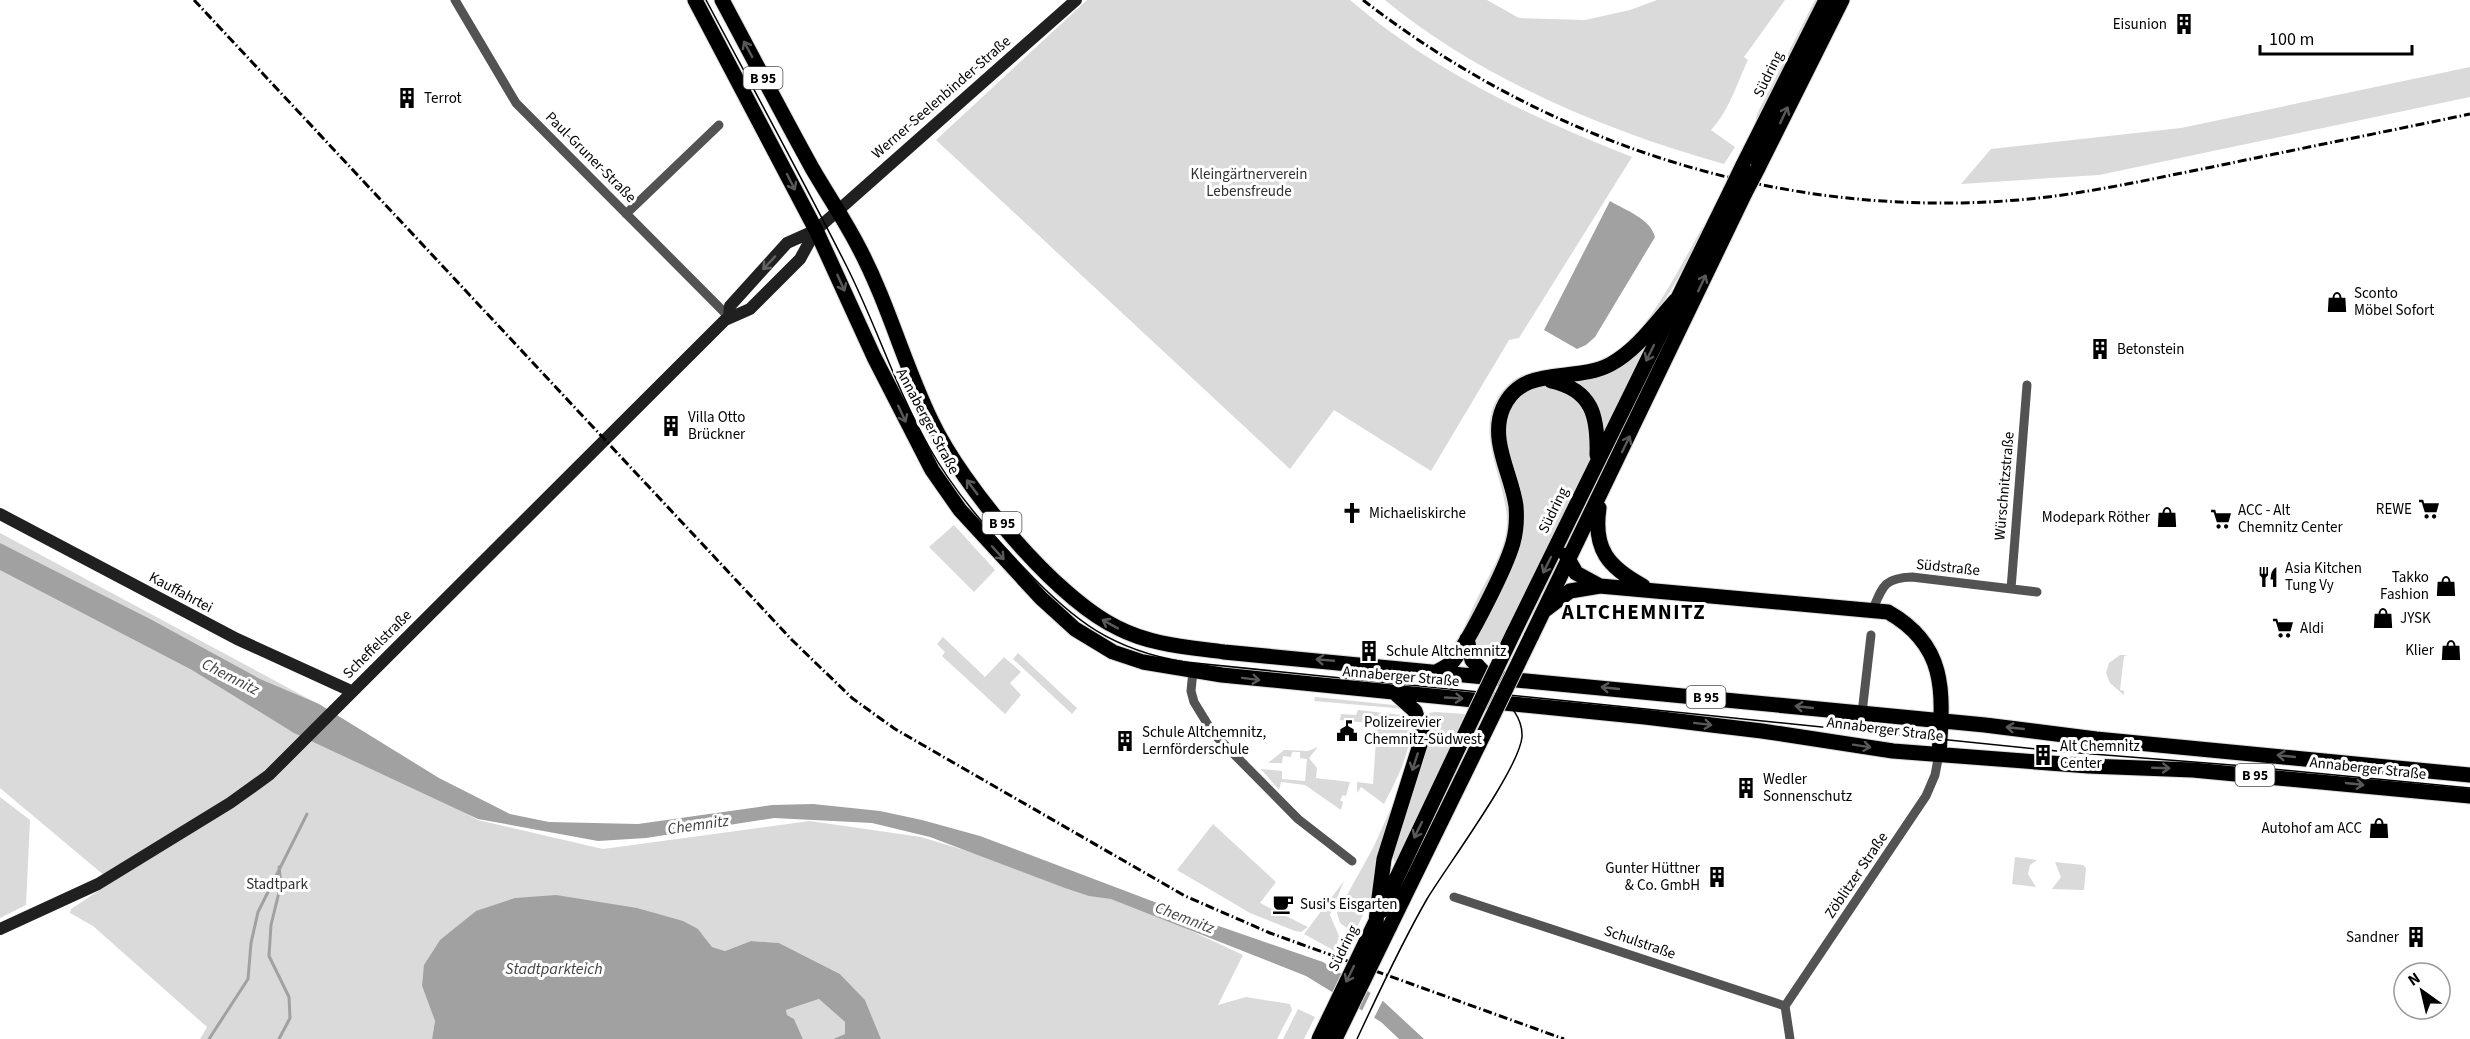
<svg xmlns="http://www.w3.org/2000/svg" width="2470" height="1039" viewBox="0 0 2470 1039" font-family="'Source Sans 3',sans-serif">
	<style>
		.green { fill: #dadada }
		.water { fill: #a1a1a1 }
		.pier { fill: #fff }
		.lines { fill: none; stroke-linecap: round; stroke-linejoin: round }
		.stream { stroke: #a1a1a1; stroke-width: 3 }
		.primary-casing { stroke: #dbdbdb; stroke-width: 17 }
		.street { stroke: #535353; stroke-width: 9 }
		.secondary { stroke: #202020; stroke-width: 12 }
		.primary { stroke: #000; stroke-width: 15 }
		.tram { stroke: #000; stroke-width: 1.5 }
		.rail { stroke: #000; stroke-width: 3; stroke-dasharray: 9 3 1.5 3; stroke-linecap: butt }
		.primary-bridge-casing { stroke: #dbdbdb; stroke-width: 17; stroke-linecap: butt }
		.primary-bridge { stroke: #000; stroke-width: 15 }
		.oneway { stroke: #595959 }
		.oneway2 { stroke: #636363 }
		.labels { text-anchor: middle; stroke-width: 6; stroke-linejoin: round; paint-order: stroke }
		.shield { fill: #fff; stroke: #4c4c4c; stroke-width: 1.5 }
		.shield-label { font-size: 14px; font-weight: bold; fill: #000 }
		.poi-label { font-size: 15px; fill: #000; stroke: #fff; text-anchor: start }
		.street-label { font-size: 15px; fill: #000; stroke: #fff }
		.park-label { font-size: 15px; fill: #313131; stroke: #fff }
		.water-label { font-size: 16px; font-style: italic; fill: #424242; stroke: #fff }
		.district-label { font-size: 21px; font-weight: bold; letter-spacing: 1.5px; fill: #000; stroke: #fff }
	</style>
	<rect width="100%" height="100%" fill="#fff"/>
	<path class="green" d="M 1087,0 L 1350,0 C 1432,70 1531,118 1632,157 L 1519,338 L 1509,340 L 1431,471 L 1334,410 L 1290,469 L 936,140 Z
		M 1385,0 L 1487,0 L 1519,18 L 1585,20 L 1630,10 L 1657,0 L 1785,0 L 1744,57 L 1748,60 C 1737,83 1729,111 1711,130 L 1735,147 L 1724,164 C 1608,132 1479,78 1385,0 Z
		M 1815,0 L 1820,0 L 1754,129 L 1757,114 Z
		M 2470,67 L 2470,97 L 2099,175 L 1961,184 L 1991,149 L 2181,128 Z
		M 1709,223 C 1687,262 1652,332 1616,357 C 1577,383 1526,356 1501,397 C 1476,439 1513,482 1511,525 C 1510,550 1469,632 1454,653 L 1450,647 C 1463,636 1469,614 1477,599 C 1488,576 1506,550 1507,524 C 1508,485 1477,440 1495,403 C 1521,350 1574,383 1615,354 C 1649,330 1681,265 1702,228 Z
		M 1676,300 L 1513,634 L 1506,631 L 1495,653 L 1475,654 L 1468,649 L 1516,521 L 1499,439 L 1518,388 L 1599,370 Z
		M 954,525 L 995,570 L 974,592 L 929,547 Z
		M 0,533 L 322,706 L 322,733 L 478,820 L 603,849 L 810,821 L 921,837 L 1114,895 L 1243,955 L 1218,1005 L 1246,997 L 1290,1004 L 1292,1010 L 1277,1039 L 881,1039 L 865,1000 L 840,974 L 779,943 L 751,941 L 725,951 L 712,947 L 698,929 L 422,986 L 435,1021 L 432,1039 L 200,1039 L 207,1027 L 93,926 L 70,913 L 71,909 L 112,882 L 0,788 Z
		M 943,637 L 985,677 L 1004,657 L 1021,672 L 1010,683 L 1021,695 L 1005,714 L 942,656 L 945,652 L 937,644 Z
		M 1018,653 L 1077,708 L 1072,714 L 1013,659 Z
		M 2120,655 L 2128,655 L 2124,656 L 2120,690 L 2124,691 L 2124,695 L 2110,683 L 2106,673 L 2109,663 Z
		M 1315,697 L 1394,705 L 1406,709 L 1314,701 Z
		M 1358,710 L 1401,715 C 1424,732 1394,784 1384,804 L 1361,787 L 1357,793 L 1357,782 L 1373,784 L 1377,724 L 1340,720 L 1341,714 L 1356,715 Z
		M 1436,712 L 1465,714 L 1453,740 L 1455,741 L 1395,863 L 1393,857 L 1427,738 L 1421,714 Z
		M 1318,747 L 1309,758 L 1317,768 L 1316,778 L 1350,782 L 1346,796 L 1343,795 L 1340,800 L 1343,802 L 1341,810 L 1305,785 L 1281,782 L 1279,790 L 1261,769 L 1282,771 L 1282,779 L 1305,781 L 1307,759 L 1300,758 L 1300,752 L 1292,752 L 1291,757 L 1283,756 L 1282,763 L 1268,763 L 1284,750 L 1308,751 Z
		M 1399,791 L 1373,901 L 1369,911 L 1366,909 L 1354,933 L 1340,923 L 1337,913 L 1373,848 Z
		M 0,797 L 30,820 L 26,905 L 0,918 Z
		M 1213,824 L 1276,882 L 1260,903 L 1308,927 L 1301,932 L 1295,931 L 1250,913 L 1177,870 Z
		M 2015,857 L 2037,860 L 2030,865 L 2028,874 L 2036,887 L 2012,884 Z
		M 2055,862 L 2083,865 L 2086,868 L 2084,890 L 2052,889 L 2061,877 Z
		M 1344,881 L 1330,915 L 1339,936 L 1335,951 L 1304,934 Z
		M 819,999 L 845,1022 L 846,1034 L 833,1039 L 803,1039 L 794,1019 L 787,1015 L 786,1010 Z
		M 1298,1009 L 1315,1017 L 1304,1039 L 1283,1039 Z"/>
	<path class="water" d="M 1610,201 C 1625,210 1651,219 1655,237 L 1595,337 L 1586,345 L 1577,349 L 1544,330 Z
		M 0,543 L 152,620 L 260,679 L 319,704 L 439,778 L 510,814 L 549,822 L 638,824 L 772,805 L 813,804 L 880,811 L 922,820 L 980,836 L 1210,923 L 1323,962 L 1383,1001 L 1424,1039 L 1399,1039 L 1381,1022 L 1306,976 L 1111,899 L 1089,896 L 1065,888 L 930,837 L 872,823 L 774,818 L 646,838 L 598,841 L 478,819 L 294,733 L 192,670 L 0,570 Z
		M 556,895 L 637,908 L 683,921 L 698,929 L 712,947 L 725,951 L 751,941 L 779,943 L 840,974 L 865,1000 L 881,1039 L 833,1039 L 845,1034 L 845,1022 L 819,999 L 786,1010 L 787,1015 L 794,1019 L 803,1039 L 432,1039 L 435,1021 L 422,986 L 424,965 L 440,940 L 476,911 L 515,898 Z"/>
	<path class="pier" d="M 1372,990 L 1384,998 L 1373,1020 L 1361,1013 Z"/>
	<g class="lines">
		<path class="stream" d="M 209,1039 L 248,979 L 251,943 L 258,912 L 307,814
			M 279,1039 L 290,1018 L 289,997 L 269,956 L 271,925 L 281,884 L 279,867"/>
		<defs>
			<path id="primary" d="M 695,0 L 816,230 L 874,357 L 932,470 L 960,510 L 1041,598 L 1075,629 L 1113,652 L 1143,662 L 1222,675 L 1645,717 L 1762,731 L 1893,751 L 2089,766 L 2193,770 L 2470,796
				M 722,0 C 752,56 781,112 812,168 C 827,194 844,219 858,246 C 888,302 904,365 932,422 C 962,485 1055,598 1118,628 C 1151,645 1188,647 1224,652 L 1985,725 L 2096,739 L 2470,775
				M 1743,165 L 1826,0
				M 1758,168 L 1842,0
				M 1551,381 C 1593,390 1598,417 1597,455
				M 1599,508 C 1593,549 1608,567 1643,586
				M 1566,555 L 1576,573 L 1600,586
				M 1545,610 L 1570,591 L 1600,586 L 1888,612 C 1948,646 1943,693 1939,754
				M 1513,634 L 1731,190
				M 1531,637 L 1745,193
				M 1467,639 L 1472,660 L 1488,677
				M 1438,671 C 1443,668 1449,666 1453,661 C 1469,641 1506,568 1513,543 C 1516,532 1517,518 1516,506 C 1512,475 1489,440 1503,408 C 1523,363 1575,384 1611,364 C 1637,350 1656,322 1676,300
				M 1381,911 L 1462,740
				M 1376,921 L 1384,859 L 1423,735 L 1415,711 L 1396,694
				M 1389,928 L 1479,744"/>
		</defs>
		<use href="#primary" class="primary-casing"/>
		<path class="street" d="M 455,0 L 516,103 L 729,317
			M 626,214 L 719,125
			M 2011,589 L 2027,385
			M 1873,609 C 1883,585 1885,578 1912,577 L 2037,592
			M 1193,671 L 1191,691 L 1194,702 L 1213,733 L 1298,819 L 1352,861
			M 1862,713 L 1871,635
			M 1454,897 L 1785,1006
			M 1785,1006 L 1926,796 L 1935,775 L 1939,754
			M 1785,1006 L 1790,1039"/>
		<path class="secondary" d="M 729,317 L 730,306 L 787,243 L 816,230 L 1076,0
			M 0,514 L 237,639 L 351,691
			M 0,929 L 98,884 L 230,803 L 269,775 L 725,320 L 750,309 L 800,259 L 816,230"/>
		<use href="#primary" class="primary"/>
		<path class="tram" d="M 706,0 C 753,88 801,176 846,265 C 876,324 896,389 929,447 C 955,493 988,530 1024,568 C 1074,621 1112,650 1185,662 L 2067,752 L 2232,765 L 2470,788
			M 1357,1039 C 1379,992 1401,944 1427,899 C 1447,866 1519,769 1522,737 C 1523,719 1510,702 1494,693"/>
		<path class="rail" d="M 194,0 L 792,640 L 852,698 L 895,729 L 1185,896 L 1270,933 L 1564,1039
			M 1363,0 C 1553,147 1788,222 2029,199 C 2090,193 2151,179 2212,167 C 2298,149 2384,132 2470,114"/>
		<defs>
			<path id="primary-bridge" d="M 1731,190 L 1743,165
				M 1745,193 L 1758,168
				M 1462,740 L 1513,634
				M 1479,744 L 1531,637
				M 1319,1039 L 1376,921
				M 1335,1039 L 1389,928"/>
		</defs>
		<use href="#primary-bridge" class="primary-bridge-casing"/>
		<use href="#primary-bridge" class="primary-bridge"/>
	</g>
	<defs><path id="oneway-shaft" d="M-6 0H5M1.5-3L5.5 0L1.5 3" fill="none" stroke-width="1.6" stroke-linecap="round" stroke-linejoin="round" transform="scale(1.5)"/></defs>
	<g class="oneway">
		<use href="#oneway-shaft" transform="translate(748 49) rotate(-118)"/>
		<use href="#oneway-shaft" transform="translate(1784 115) rotate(-65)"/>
		<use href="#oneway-shaft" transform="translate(791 182) rotate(63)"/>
		<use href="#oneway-shaft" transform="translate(841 283) rotate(66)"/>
		<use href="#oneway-shaft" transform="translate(1702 283) rotate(-65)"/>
		<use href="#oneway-shaft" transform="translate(1650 353) rotate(116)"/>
		<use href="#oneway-shaft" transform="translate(902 414) rotate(65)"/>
		<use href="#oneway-shaft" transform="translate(1626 444) rotate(-64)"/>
		<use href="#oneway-shaft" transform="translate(972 487) rotate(-127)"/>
		<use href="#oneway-shaft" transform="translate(998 553) rotate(48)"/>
		<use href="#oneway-shaft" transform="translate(1547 565) rotate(116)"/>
		<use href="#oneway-shaft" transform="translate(1110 624) rotate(-151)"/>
		<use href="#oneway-shaft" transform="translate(1325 660) rotate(-175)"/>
		<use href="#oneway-shaft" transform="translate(1251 679) rotate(7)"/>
		<use href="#oneway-shaft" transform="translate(1610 688) rotate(-174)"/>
		<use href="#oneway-shaft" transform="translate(1454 698) rotate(3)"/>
		<use href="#oneway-shaft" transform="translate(1804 707) rotate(-174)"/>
		<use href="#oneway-shaft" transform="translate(1703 724) rotate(7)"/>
		<use href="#oneway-shaft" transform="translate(2015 728) rotate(-174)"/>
		<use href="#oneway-shaft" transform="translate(1862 746) rotate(9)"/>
		<use href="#oneway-shaft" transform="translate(2286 756) rotate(-174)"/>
		<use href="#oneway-shaft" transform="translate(1415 762) rotate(108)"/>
		<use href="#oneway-shaft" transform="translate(2161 768) rotate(2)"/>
		<use href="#oneway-shaft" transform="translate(2355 784) rotate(6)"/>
		<use href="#oneway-shaft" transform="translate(1418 830) rotate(116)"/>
		<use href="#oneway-shaft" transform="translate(1350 974) rotate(116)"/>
	</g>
	<use class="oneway2" href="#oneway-shaft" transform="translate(769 263) rotate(133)"/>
	<defs>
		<symbol id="building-bare" viewBox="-9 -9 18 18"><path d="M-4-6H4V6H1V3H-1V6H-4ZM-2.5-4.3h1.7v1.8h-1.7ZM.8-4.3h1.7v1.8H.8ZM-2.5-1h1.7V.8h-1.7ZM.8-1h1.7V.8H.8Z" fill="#000" stroke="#fff" stroke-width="2.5" paint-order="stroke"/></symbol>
		<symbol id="shop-bare" viewBox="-9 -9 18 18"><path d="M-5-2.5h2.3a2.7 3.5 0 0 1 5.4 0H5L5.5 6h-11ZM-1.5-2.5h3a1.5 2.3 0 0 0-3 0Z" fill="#000" stroke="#fff" stroke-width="2.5" paint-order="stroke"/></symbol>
		<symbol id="supermarket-bare" viewBox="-9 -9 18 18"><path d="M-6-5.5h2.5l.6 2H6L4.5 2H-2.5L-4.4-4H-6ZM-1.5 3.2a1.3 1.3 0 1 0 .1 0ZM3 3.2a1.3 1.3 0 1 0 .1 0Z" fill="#000" stroke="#fff" stroke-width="2.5" paint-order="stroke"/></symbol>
		<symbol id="church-bare" viewBox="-9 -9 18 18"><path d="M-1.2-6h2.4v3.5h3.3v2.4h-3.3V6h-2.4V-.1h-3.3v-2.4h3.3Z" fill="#000" stroke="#fff" stroke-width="2.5" paint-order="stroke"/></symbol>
		<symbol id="restaurant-bare" viewBox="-9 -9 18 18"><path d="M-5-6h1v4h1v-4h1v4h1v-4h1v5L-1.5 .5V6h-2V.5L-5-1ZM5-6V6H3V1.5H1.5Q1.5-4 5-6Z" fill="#000" stroke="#fff" stroke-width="2.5" paint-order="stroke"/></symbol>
		<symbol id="civic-bare" viewBox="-9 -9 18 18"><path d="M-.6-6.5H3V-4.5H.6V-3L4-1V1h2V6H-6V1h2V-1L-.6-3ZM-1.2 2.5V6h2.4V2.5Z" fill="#000" stroke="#fff" stroke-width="2.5" paint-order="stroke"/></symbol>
		<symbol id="cafe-bare" viewBox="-9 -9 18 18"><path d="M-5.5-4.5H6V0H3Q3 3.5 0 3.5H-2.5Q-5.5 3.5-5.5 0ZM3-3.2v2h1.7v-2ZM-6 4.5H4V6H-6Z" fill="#000" stroke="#fff" stroke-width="2.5" paint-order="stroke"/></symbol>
	</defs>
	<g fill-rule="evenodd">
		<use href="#building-bare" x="2169" y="9" width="30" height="30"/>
		<use href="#building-bare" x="392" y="83" width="30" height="30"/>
		<use href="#shop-bare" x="2322" y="287" width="30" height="30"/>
		<use href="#building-bare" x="2085" y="334" width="30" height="30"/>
		<use href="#building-bare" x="656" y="411" width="30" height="30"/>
		<use href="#supermarket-bare" x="2414" y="494" width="30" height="30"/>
		<use href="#church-bare" x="1337" y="498" width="30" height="30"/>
		<use href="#shop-bare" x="2152" y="502" width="30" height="30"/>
		<use href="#supermarket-bare" x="2206" y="504" width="30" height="30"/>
		<use href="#restaurant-bare" x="2253" y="562" width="30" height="30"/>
		<use href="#shop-bare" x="2431" y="571" width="30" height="30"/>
		<use href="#shop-bare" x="2368" y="603" width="30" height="30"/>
		<use href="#supermarket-bare" x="2268" y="613" width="30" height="30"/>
		<use href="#shop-bare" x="2436" y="635" width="30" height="30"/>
		<use href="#building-bare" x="1354" y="636" width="30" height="30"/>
		<use href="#civic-bare" x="1332" y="716" width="30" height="30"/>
		<use href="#building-bare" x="1110" y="726" width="30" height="30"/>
		<use href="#building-bare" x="2028" y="740" width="30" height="30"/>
		<use href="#building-bare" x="1731" y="773" width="30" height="30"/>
		<use href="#shop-bare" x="2364" y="813" width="30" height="30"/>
		<use href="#building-bare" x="1702" y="862" width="30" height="30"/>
		<use href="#cafe-bare" x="1268" y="889" width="30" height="30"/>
		<use href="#building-bare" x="2401" y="922" width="30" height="30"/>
	</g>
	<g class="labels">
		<g class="shield">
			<rect x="743.5" y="67" width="39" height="22" rx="4.5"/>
			<rect x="982.5" y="512" width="39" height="22" rx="4.5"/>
			<rect x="1686.5" y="686" width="39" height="22" rx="4.5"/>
			<rect x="2235.5" y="764" width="39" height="22" rx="4.5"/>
		</g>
		<g class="shield-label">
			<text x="763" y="83">B 95</text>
			<text x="1002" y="528">B 95</text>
			<text x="1706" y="702">B 95</text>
			<text x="2255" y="780">B 95</text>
		</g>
		<g class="poi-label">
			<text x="2167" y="29" text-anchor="end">Eisunion</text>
			<text x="424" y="103">Terrot</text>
			<text x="2354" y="298">Sconto<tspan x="2354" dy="17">Möbel Sofort</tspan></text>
			<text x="2117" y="354">Betonstein</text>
			<text x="688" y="422">Villa Otto<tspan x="688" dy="17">Brückner</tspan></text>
			<text x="2412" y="514" text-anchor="end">REWE</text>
			<text x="2238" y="515">ACC - Alt<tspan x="2238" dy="17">Chemnitz Center</tspan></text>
			<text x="1369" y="518">Michaeliskirche</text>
			<text x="2150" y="522" text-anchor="end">Modepark Röther</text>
			<text x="2285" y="573">Asia Kitchen<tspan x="2285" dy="17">Tung Vy</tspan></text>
			<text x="2429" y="582" text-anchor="end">Takko<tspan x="2429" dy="17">Fashion</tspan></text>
			<text x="2400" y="623">JYSK</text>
			<text x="2300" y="633">Aldi</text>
			<text x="2434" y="655" text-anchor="end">Klier</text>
			<text x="1386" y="656">Schule Altchemnitz</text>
			<text x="1364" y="727">Polizeirevier<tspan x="1364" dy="17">Chemnitz-Südwest</tspan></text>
			<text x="1142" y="737">Schule Altchemnitz,<tspan x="1142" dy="17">Lernförderschule</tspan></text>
			<text x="2060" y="751">Alt Chemnitz<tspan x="2060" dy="17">Center</tspan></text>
			<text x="1763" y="784">Wedler<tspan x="1763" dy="17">Sonnenschutz</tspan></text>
			<text x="2362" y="833" text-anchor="end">Autohof am ACC</text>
			<text x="1700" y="873" text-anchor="end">Gunter Hüttner<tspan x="1700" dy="17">&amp; Co. GmbH</tspan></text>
			<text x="1300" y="909">Susi's Eisgarten</text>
			<text x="2399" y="942" text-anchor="end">Sandner</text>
		</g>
		<g class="street-label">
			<text transform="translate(1768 74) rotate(-64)" y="5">Südring</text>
			<text transform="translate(941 97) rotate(-41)" y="5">Werner-Seelenbinder-Straße</text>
			<text transform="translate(591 157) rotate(45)" y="5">Paul-Gruner-Straße</text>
			<text transform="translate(928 421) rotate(62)" y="5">Annaberger Straße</text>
			<text transform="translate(2004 486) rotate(-85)" y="5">Würschnitzstraße</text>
			<text transform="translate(1553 510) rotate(-64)" y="5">Südring</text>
			<text transform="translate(1948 567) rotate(6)" y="5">Südstraße</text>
			<text transform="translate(181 592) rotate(28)" y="5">Kauffahrtei</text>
			<text transform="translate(377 644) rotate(-45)" y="5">Scheffelstraße</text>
			<text transform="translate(1401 676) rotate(5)" y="5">Annaberger Straße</text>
			<text transform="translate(1885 729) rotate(7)" y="5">Annaberger Straße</text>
			<text transform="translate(2368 768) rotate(6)" y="5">Annaberger Straße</text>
			<text transform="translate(1856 875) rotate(-56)" y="5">Zöblitzer Straße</text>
			<text transform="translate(1640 942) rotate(19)" y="5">Schulstraße</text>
			<text transform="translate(1343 948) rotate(-64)" y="5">Südring</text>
		</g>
		<g class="park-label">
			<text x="1249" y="179">Kleingärtnerverein<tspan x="1249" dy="17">Lebensfreude</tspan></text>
			<text x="277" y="889">Stadtpark</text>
		</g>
		<g class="water-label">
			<text transform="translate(231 676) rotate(27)" y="6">Chemnitz</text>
			<text transform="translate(698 824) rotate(-8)" y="6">Chemnitz</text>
			<text transform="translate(1185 917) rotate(21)" y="6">Chemnitz</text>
			<text x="554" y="974">Stadtparkteich</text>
		</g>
		<g class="district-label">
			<text x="1634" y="619">ALTCHEMNITZ</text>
		</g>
	</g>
	<g transform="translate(2422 991) rotate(326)"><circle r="28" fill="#ffffff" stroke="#999999" stroke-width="1.5"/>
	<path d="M0-4.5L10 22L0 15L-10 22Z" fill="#000000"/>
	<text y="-9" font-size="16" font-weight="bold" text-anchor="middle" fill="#000000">N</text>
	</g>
	<path d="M2260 45v9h152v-9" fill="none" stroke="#000000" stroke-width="3"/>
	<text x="2269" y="45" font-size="18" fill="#000000" stroke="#ffffff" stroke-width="4.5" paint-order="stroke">100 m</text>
</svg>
